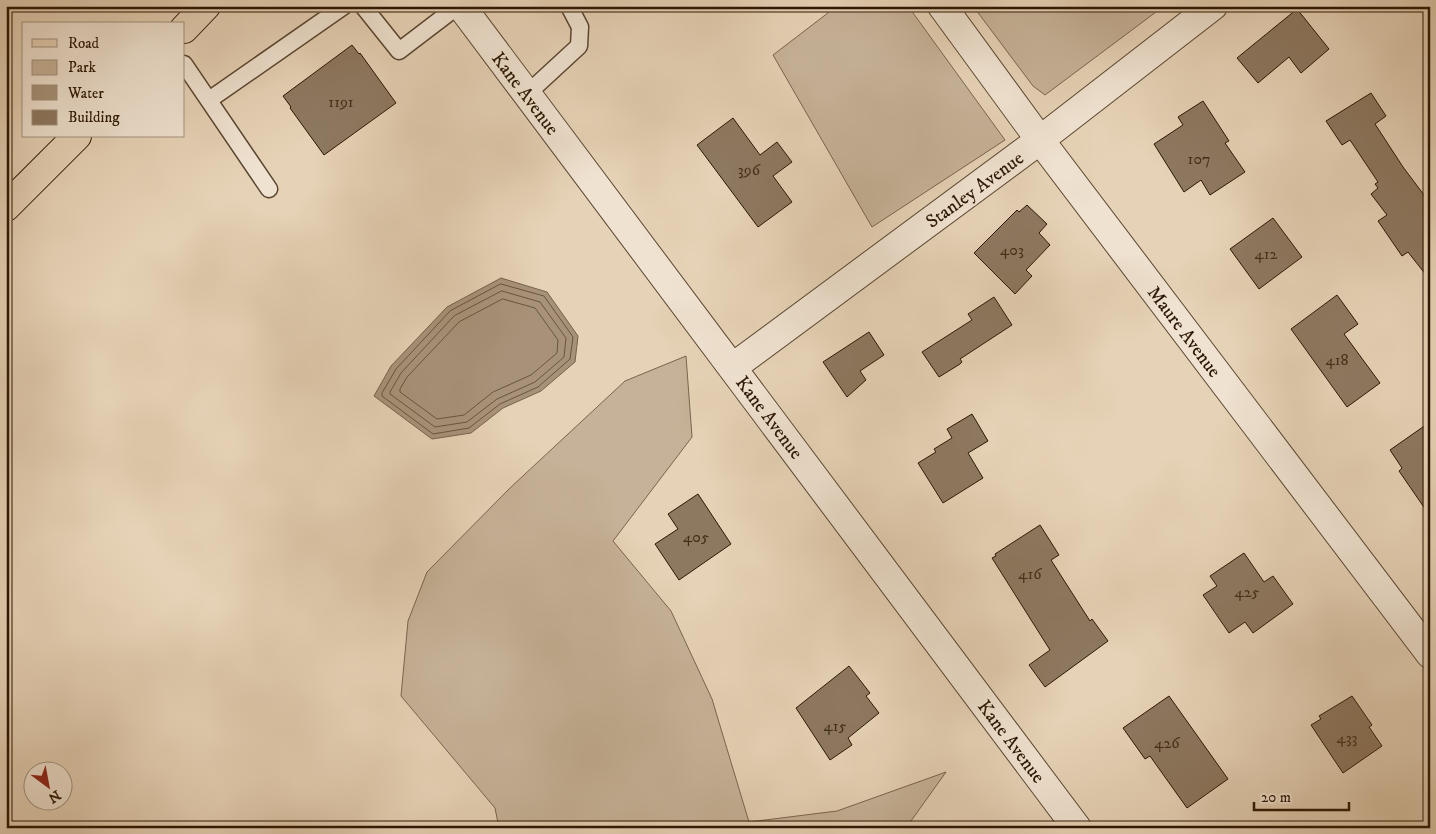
<svg xmlns="http://www.w3.org/2000/svg" width="1436" height="834" viewBox="0 0 1436 834" font-family="'IM FELL DW Pica',serif">
	<style>
		.green { fill: #c6b298; stroke: #79644e }
		.water { fill: #a79279; stroke: #76614a }
		.lines { fill: none; stroke-linecap: round; stroke-linejoin: round }
		.shore { stroke: #6a543e; stroke-width: 1 }
		.building { fill: #8d7860; stroke: #2c1703 }
		.lane-casing { stroke: #5a4630; stroke-width: 19 }
		.street-casing { stroke: #5a4630; stroke-width: 30 }
		.primary-casing { stroke: #2c1703; stroke-width: 30 }
		.lane { stroke: #efe2d0; stroke-width: 16 }
		.street { stroke: #efe2d0; stroke-width: 28 }
		.primary { stroke: #e6d2b6; stroke-width: 28 }
		.labels { text-anchor: middle; stroke-width: 4; stroke-linejoin: round; paint-order: stroke }
		.number-label { font-size: 16px; fill: #442f1a }
		.street-label { font-size: 19px; fill: #2c1703; stroke: #efe2d0 }
	</style>
	<rect width="100%" height="100%" fill="#e6d2b6"/>
	<filter id="stains"><feTurbulence type="fractalNoise" baseFrequency=".004" numOctaves="4"/><feColorMatrix values="0 0 0 0 .2 0 0 0 0 .09 0 0 0 0 .02 0 0 0 .5 -.17"/></filter>
	<radialGradient id="worn" r=".72"><stop offset=".6" stop-color="#630" stop-opacity="0"/><stop offset="1" stop-color="#630" stop-opacity=".3"/></radialGradient>
	<path class="green" d="M 837,6 L 908,6 L 1005,140 L 872,227 L 773,55 Z
		M 973,6 L 1164,6 L 1045,95 L 1033,86 Z
		M 686,356 L 692,437 L 613,541 L 671,611 L 712,699 L 749,822 L 837,811 L 946,772 L 906,828 L 499,828 L 495,808 L 401,696 L 408,621 L 427,572 L 510,488 L 625,381 Z"/>
	<path class="water" d="M 501,278 L 547,292 L 578,336 L 575,362 L 541,391 L 503,408 L 471,433 L 432,439 L 374,396 L 391,366 L 447,307 Z"/>
	<g class="lines">
		<path class="shore" d="M 501,284 L 544,296 L 573,337 L 570,359 L 538,387 L 500,404 L 469,428 L 433,434 L 382,396 L 382,393 L 396,369 L 450,311 Z
			M 502,291 L 540,302 L 566,338 L 564,357 L 535,382 L 497,399 L 467,422 L 435,427 L 390,394 L 390,392 L 401,373 L 454,316 Z
			M 503,299 L 535,308 L 558,340 L 557,353 L 531,375 L 493,392 L 464,415 L 437,419 L 400,392 L 400,389 L 407,377 L 459,322 Z"/>
	</g>
	<path class="building" d="M 1297,9 L 1329,49 L 1301,73 L 1289,57 L 1258,83 L 1237,58 Z
		M 352,45 L 359,54 L 360,53 L 396,103 L 324,155 L 290,108 L 291,107 L 283,96 Z
		M 1371,93 L 1386,116 L 1375,124 L 1403,167 L 1430,203 L 1430,280 L 1408,252 L 1402,256 L 1378,221 L 1387,215 L 1371,194 L 1378,188 L 1375,184 L 1378,182 L 1350,140 L 1342,145 L 1326,121 Z
		M 1203,101 L 1229,141 L 1225,143 L 1245,172 L 1210,195 L 1201,180 L 1184,192 L 1154,144 L 1183,125 L 1178,117 Z
		M 733,118 L 760,155 L 777,142 L 792,162 L 773,176 L 792,202 L 758,227 L 697,145 Z
		M 1027,205 L 1047,224 L 1039,233 L 1050,245 L 1026,270 L 1032,276 L 1015,294 L 974,253 L 1017,210 L 1019,212 Z
		M 1273,218 L 1302,257 L 1259,289 L 1230,249 Z
		M 1337,295 L 1358,324 L 1344,334 L 1380,383 L 1347,407 L 1291,329 Z
		M 994,297 L 1012,325 L 960,359 L 962,362 L 960,364 L 939,377 L 922,352 L 972,320 L 968,314 Z
		M 869,332 L 884,355 L 860,371 L 866,380 L 847,397 L 823,362 Z
		M 972,414 L 988,441 L 968,453 L 983,478 L 943,503 L 918,463 L 936,452 L 934,449 L 952,438 L 947,429 Z
		M 1430,422 L 1430,516 L 1399,471 L 1402,468 L 1390,450 Z
		M 698,494 L 731,544 L 679,580 L 655,544 L 678,529 L 668,514 Z
		M 1040,525 L 1059,555 L 1051,560 L 1090,621 L 1092,619 L 1108,641 L 1045,687 L 1029,665 L 1050,650 L 992,558 L 996,556 L 995,554 Z
		M 1244,553 L 1264,582 L 1273,576 L 1293,604 L 1253,633 L 1245,622 L 1229,633 L 1203,595 L 1217,586 L 1210,576 Z
		M 849,666 L 870,693 L 866,696 L 879,713 L 848,738 L 852,745 L 830,760 L 796,708 Z
		M 1169,696 L 1228,779 L 1187,808 L 1150,756 L 1145,759 L 1123,728 Z
		M 1352,696 L 1372,725 L 1369,727 L 1382,746 L 1343,773 L 1311,725 L 1321,719 L 1319,716 Z"/>
	<g class="lines">
		<defs>
			<path id="lane" d="M 363,6 L 399,51 L 458,6
				M 184,64 L 269,189
				M 527,94 L 579,46 L 580,27 L 569,6
				M 209,100 L 344,6"/>
			<path id="street" d="M 461,6 L 1077,828
				M 942,6 L 1040,140 L 1430,654
				M 733,367 L 1040,140 L 1213,6"/>
			<path id="primary" d="M 184,29 L 206,6
				M 6,207 L 77,136"/>
		</defs>
		<use href="#lane" class="lane-casing"/>
		<use href="#street" class="street-casing"/>
		<use href="#primary" class="primary-casing"/>
		<use href="#lane" class="lane"/>
		<use href="#street" class="street"/>
		<use href="#primary" class="primary"/>
	</g>
	<g class="labels">
		<g class="number-label">
			<text x="341" y="107">1191</text>
			<text x="1199" y="164">107</text>
			<text x="749" y="175">396</text>
			<text x="1012" y="255">403</text>
			<text x="1266" y="259">412</text>
			<text x="1337" y="365">418</text>
			<text x="696" y="542">405</text>
			<text x="1030" y="579">416</text>
			<text x="1247" y="597">425</text>
			<text x="835" y="731">415</text>
			<text x="1347" y="743">433</text>
			<text x="1167" y="748">426</text>
		</g>
		<g class="street-label">
			<text transform="translate(526 93) rotate(53)" y="7">Kane Avenue</text>
			<text transform="translate(974 189) rotate(-36)" y="7">Stanley Avenue</text>
			<text transform="translate(1185 331) rotate(53)" y="7">Maure Avenue</text>
			<text transform="translate(770 417) rotate(53)" y="7">Kane Avenue</text>
			<text transform="translate(1012 741) rotate(53)" y="7">Kane Avenue</text>
		</g>
	</g>
	<rect width="1436" height="834" fill="none" stroke="#e6d2b6" stroke-width="25"/>
	<rect x="8" y="8" width="1421" height="819" fill="none" stroke="#2c1703" stroke-width="2.5"/>
	<rect x="12" y="12" width="1411" height="809" fill="none" stroke="#2c1703"/>
	<rect x="22" y="22" width="162" height="115" fill="#efe2d0" stroke="#a1917e"/>
	<rect x="32" y="39" width="25" height="8" fill="#e6d2b6" stroke="#a1917e"/>
	<text x="68" y="48" font-size="15" fill="#2c1703">Road</text>
	<rect x="32" y="60" width="25" height="15" fill="#c6b298" stroke="#a1917e"/>
	<text x="68" y="72" font-size="15" fill="#2c1703">Park</text>
	<rect x="32" y="85" width="25" height="15" fill="#a79279" stroke="#a1917e"/>
	<text x="68" y="98" font-size="15" fill="#2c1703">Water</text>
	<rect x="32" y="110" width="25" height="15" fill="#8d7860" stroke="#a1917e"/>
	<text x="68" y="122" font-size="15" fill="#2c1703">Building</text>
	<g transform="translate(48 786) rotate(148)"><circle r="24" fill="#efe2d0" stroke="#a1917e"/>
	<path d="M0-4L9 19L0 12L-9 19Z" fill="#8f2418"/>
	<text y="-8" font-size="14" font-weight="bold" text-anchor="middle" fill="#2c1703">N</text>
	</g>
	<path d="M1254 802v8h95v-8" fill="none" stroke="#2c1703" stroke-width="2.5"/>
	<text x="1261" y="802" font-size="15" fill="#2c1703" stroke="#efe2d0" stroke-width="4" paint-order="stroke">20 m</text>
	<rect width="100%" height="100%" filter="url(#stains)"/>
	<rect width="100%" height="100%" fill="url(#worn)"/>
</svg>
